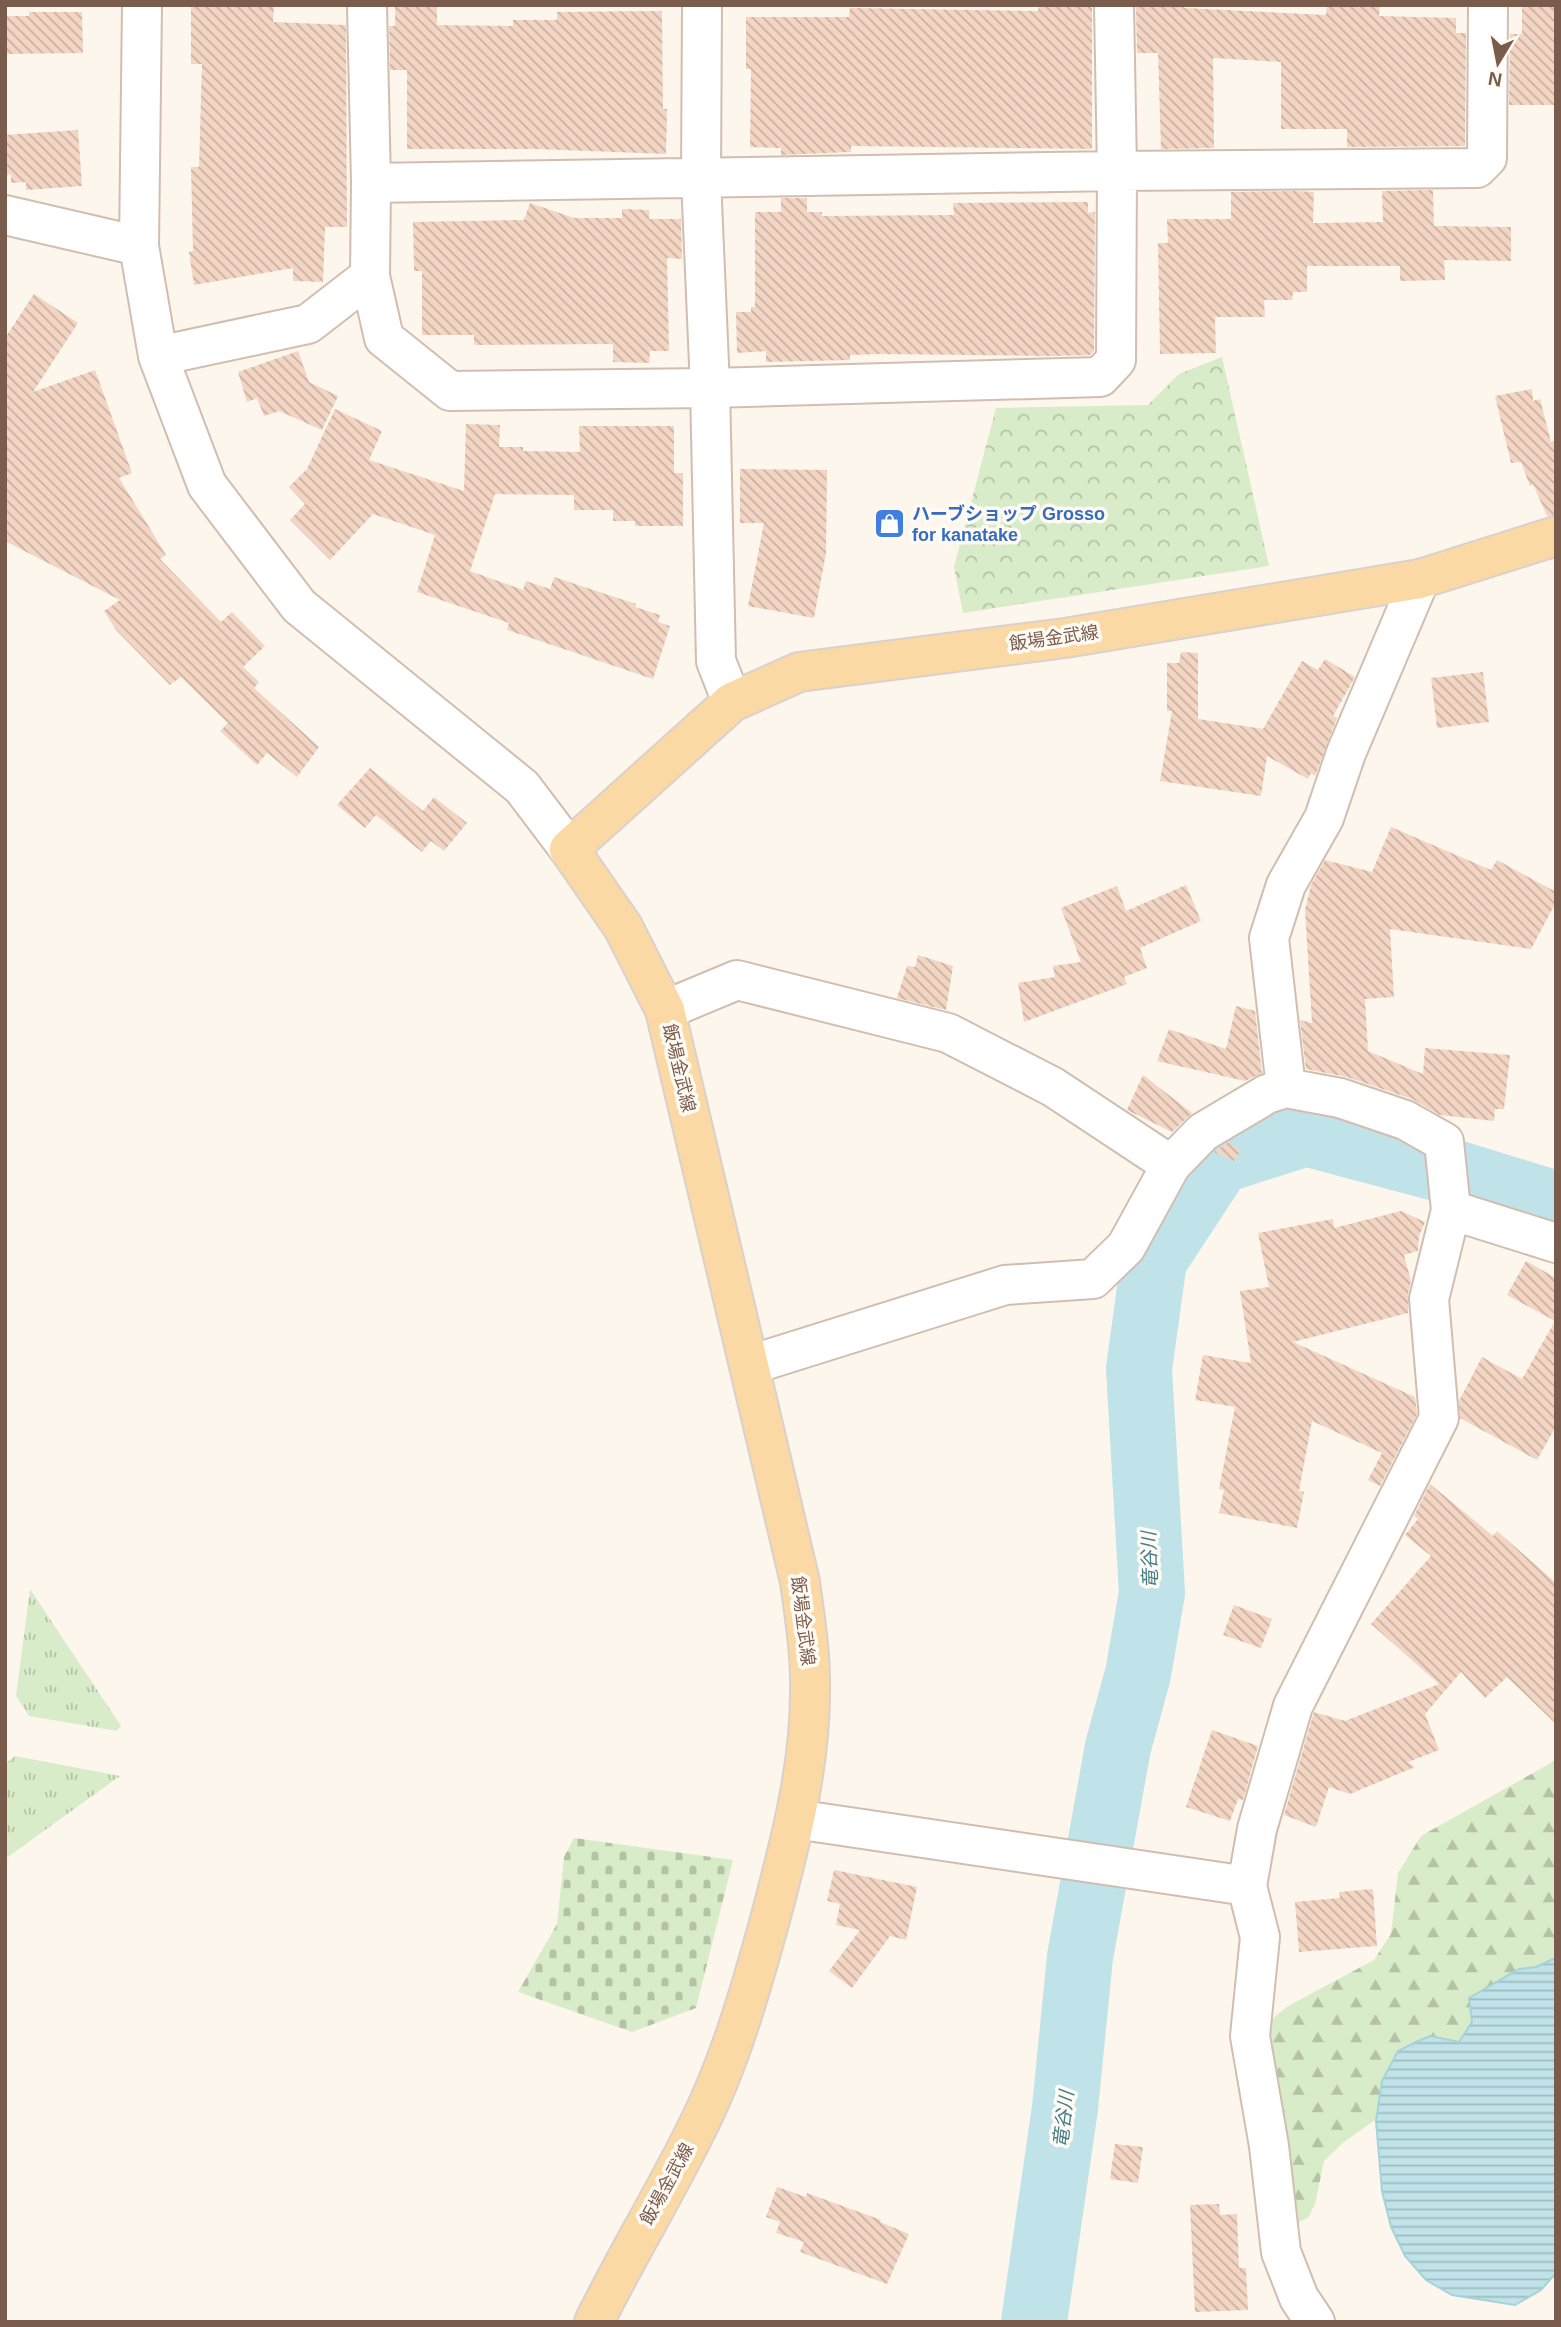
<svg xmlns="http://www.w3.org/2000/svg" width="1561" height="2327" viewBox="0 0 1561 2327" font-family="Arial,'Noto Sans JP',sans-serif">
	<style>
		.grass { fill: url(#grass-tufts) }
		.forest { fill: url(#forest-firs) }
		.cemetery { fill: url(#cemetery-stones) }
		.park { fill: url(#park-crowns) }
		.water { fill: url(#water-rules); stroke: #a5d3da; stroke-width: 2 }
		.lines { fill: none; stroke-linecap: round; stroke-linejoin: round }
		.river { stroke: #bfe3e8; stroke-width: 66 }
		.building { fill: url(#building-back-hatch) }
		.minor-casing { stroke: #d1beb0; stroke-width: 42 }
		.major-casing { stroke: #dad1cd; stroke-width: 42 }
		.minor { stroke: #fff; stroke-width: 38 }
		.major { stroke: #fbd9a5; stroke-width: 38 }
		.labels { text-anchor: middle; stroke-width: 7; stroke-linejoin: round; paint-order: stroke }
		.shop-label { font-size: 18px; font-weight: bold; fill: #366cbe; stroke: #fffaf3; text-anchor: start }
		.street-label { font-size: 18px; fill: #7a5c4d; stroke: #fffaf3 }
		.water-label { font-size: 19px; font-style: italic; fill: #437c86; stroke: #fffaf3 }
	</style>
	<defs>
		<pattern id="grass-tufts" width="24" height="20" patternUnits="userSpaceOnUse" patternTransform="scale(1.75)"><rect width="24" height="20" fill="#d8ecc9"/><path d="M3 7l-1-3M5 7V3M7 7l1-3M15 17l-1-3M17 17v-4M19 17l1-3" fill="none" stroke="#b4c2a5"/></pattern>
		<pattern id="forest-firs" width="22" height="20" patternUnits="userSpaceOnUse" patternTransform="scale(1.75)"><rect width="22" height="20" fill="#d8ecc9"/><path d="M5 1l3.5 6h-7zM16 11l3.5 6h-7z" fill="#b4c2a5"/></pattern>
		<pattern id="cemetery-stones" width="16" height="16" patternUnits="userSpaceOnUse" patternTransform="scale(1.75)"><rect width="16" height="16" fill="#d8ecc9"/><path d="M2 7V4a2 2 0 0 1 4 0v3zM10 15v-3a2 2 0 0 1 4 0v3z" fill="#b4c2a5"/></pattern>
		<pattern id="park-crowns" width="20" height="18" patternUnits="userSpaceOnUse" patternTransform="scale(1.75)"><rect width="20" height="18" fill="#d8ecc9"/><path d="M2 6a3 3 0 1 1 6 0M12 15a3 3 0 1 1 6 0" fill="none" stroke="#b4c2a5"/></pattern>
		<pattern id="water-rules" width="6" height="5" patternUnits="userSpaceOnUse" patternTransform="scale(1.75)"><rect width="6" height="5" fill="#bfe3e8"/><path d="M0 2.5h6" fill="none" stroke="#a0bbbe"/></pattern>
		<pattern id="building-back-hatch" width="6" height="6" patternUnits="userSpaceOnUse" patternTransform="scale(1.75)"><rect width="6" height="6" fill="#f3d5c3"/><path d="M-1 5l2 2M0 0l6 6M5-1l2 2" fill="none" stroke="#cab0a1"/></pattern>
	</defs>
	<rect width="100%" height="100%" fill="#fdf6ec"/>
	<path class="grass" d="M 30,1589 L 121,1726 L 117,1731 L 29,1716 L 16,1696 Z
		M 15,1756 L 120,1776 L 5,1859 L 5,1764 Z"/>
	<path class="forest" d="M 1556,1760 L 1556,1984 L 1469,2053 L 1344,2142 L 1324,2161 L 1315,2204 L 1308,2218 L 1292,2225 L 1265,2025 L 1288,2006 L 1374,1960 L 1391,1934 L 1398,1873 L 1421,1836 Z"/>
	<path class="cemetery" d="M 574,1838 L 733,1860 L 696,2008 L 632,2032 L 518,1992 L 557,1924 L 564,1857 Z"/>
	<path class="park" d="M 1222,357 L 1269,566 L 963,613 L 954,567 L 996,408 L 1148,405 L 1179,374 Z"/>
	<path class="water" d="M 1553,1959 L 1556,1959 L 1556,2273 L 1541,2290 L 1515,2305 L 1452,2295 L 1426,2280 L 1405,2256 L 1391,2227 L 1382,2191 L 1376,2121 L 1382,2081 L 1398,2051 L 1418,2041 L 1430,2036 L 1459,2042 L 1472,2022 L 1469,1998 L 1519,1969 L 1536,1967 Z"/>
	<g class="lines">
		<path class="river" d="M 1034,2322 L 1065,2108 L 1080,1957 L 1118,1747 L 1138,1674 L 1152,1593 L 1139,1369 L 1154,1260 L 1219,1161 L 1306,1133 L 1452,1172 L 1556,1204"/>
	</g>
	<path class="building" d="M 191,5 L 274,5 L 273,22 L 346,25 L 347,227 L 325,227 L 323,282 L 293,281 L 293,268 L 194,285 L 189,252 L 193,251 L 191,167 L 199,167 L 202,64 L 191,64 Z
		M 395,5 L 437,5 L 437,25 L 513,26 L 513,20 L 557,20 L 557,12 L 662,11 L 663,109 L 667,109 L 666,154 L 537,149 L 407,149 L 407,70 L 390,70 L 389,26 L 395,26 Z
		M 1039,5 L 1092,5 L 1092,149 L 851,146 L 851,152 L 781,155 L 781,148 L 750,147 L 751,69 L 746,69 L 746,17 L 849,17 L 850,8 L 1038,11 Z
		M 1136,5 L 1184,5 L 1184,8 L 1326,15 L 1327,5 L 1380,5 L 1379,16 L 1456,18 L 1456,33 L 1466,33 L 1465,146 L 1347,147 L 1347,129 L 1281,129 L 1281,62 L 1213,58 L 1214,148 L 1161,149 L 1158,53 L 1137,53 Z
		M 1522,5 L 1556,5 L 1556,105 L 1509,105 L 1510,34 L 1522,34 Z
		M 29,12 L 82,12 L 83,53 L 5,54 L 5,16 L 29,16 Z
		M 78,130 L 82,186 L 26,190 L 26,182 L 11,183 L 11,174 L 5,175 L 5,135 Z
		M 1433,190 L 1434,226 L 1511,227 L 1511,261 L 1444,260 L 1445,280 L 1400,281 L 1400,266 L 1307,266 L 1307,292 L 1293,292 L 1292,300 L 1264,300 L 1265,317 L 1215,317 L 1216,353 L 1160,354 L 1158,243 L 1168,243 L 1167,219 L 1231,219 L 1231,192 L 1294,191 L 1314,192 L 1313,223 L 1383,222 L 1382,191 Z
		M 781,198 L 807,198 L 807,212 L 822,212 L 822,216 L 954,215 L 953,203 L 1088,202 L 1088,213 L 1095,212 L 1094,351 L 1090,355 L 1053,356 L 880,354 L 850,355 L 850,360 L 766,362 L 766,351 L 737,353 L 736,312 L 751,312 L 751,307 L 755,307 L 755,212 L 781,212 Z
		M 530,203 L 574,218 L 622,218 L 622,209 L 649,210 L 649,219 L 681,219 L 682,259 L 667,258 L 669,351 L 650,351 L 649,363 L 613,362 L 613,344 L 474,345 L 474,335 L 422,335 L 422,271 L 414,271 L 413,222 L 524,220 Z
		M 34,294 L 78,323 L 33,392 L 95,370 L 132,473 L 119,478 L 166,555 L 160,559 L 221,622 L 232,612 L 265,646 L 243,667 L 259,682 L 254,688 L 319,747 L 297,777 L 267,753 L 257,765 L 220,731 L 228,723 L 181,677 L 170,685 L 116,630 L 104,611 L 120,600 L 5,541 L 5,338 Z
		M 298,351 L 309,382 L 338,396 L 322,430 L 279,411 L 264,416 L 257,398 L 247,402 L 238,372 Z
		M 1532,389 L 1533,401 L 1540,399 L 1551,442 L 1556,440 L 1556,515 L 1547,516 L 1533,484 L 1530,486 L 1521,462 L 1511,463 L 1495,396 Z
		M 335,409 L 382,431 L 369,460 L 464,491 L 466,424 L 500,425 L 499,447 L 523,447 L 523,451 L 580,452 L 579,426 L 674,426 L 674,473 L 683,473 L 683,526 L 635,526 L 635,521 L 613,521 L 613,510 L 574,510 L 574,495 L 495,494 L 470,571 L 523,590 L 526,581 L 550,589 L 554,577 L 636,604 L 635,607 L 660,615 L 658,622 L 670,626 L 653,679 L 507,630 L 509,623 L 417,592 L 435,535 L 373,514 L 330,560 L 290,520 L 305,504 L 289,487 L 307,469 Z
		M 740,469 L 827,470 L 826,553 L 814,618 L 748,606 L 764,523 L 740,523 Z
		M 1181,652 L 1198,653 L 1198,719 L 1263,729 L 1302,661 L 1318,670 L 1325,659 L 1355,677 L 1333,716 L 1337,718 L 1315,776 L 1311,773 L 1308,779 L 1267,756 L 1261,796 L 1160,781 L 1172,711 L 1167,711 L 1167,663 L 1179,663 Z
		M 1483,672 L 1489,722 L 1437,728 L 1431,678 Z
		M 370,768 L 423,811 L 434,797 L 467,823 L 444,851 L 431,841 L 422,852 L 376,815 L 365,828 L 337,805 Z
		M 1391,827 L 1491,870 L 1497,860 L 1556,892 L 1556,902 L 1531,949 L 1390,929 L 1394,997 L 1365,999 L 1368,1051 L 1423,1074 L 1425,1048 L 1510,1055 L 1504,1109 L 1495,1109 L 1494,1121 L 1440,1115 L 1412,1099 L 1347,1077 L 1306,1069 L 1300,1020 L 1312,1023 L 1305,910 L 1311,885 L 1325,860 L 1372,872 Z
		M 1186,885 L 1201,921 L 1140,948 L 1147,968 L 1124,977 L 1127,984 L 1024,1022 L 1018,983 L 1055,977 L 1053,966 L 1081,962 L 1061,908 L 1117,886 L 1126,911 Z
		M 918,955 L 953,966 L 946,1010 L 897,998 L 907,966 L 915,967 Z
		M 1236,1006 L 1255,1011 L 1262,1073 L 1245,1081 L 1157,1061 L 1169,1029 L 1226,1049 Z
		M 1143,1075 L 1192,1113 L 1172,1132 L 1127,1110 Z
		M 1229,1142 L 1240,1151 L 1234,1161 L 1214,1152 Z
		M 1401,1211 L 1425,1222 L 1419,1236 L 1418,1251 L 1404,1255 L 1411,1281 L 1408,1294 L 1408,1313 L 1293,1342 L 1415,1397 L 1417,1414 L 1380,1486 L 1368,1480 L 1382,1453 L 1312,1421 L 1299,1491 L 1304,1492 L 1297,1528 L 1219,1513 L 1224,1490 L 1219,1489 L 1235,1407 L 1195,1400 L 1203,1355 L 1251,1363 L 1240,1291 L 1269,1287 L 1258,1233 L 1333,1219 L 1334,1228 Z
		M 1526,1261 L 1556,1278 L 1556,1426 L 1537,1460 L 1460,1418 L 1459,1401 L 1482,1357 L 1522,1379 L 1555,1321 L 1507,1295 Z
		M 1430,1484 L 1493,1536 L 1497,1531 L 1556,1583 L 1556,1724 L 1507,1677 L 1485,1698 L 1461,1672 L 1425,1714 L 1439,1750 L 1408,1762 L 1415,1767 L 1350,1794 L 1329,1787 L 1316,1827 L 1284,1815 L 1314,1712 L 1345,1721 L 1439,1684 L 1371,1624 L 1431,1556 L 1405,1535 L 1418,1519 L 1414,1516 Z
		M 1234,1605 L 1272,1619 L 1261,1648 L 1223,1635 Z
		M 1212,1730 L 1258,1746 L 1243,1800 L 1238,1799 L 1230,1821 L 1186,1807 Z
		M 834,1870 L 917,1887 L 906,1940 L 890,1936 L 852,1988 L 829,1971 L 860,1930 L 836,1925 L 840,1904 L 827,1901 Z
		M 1373,1889 L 1377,1946 L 1299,1952 L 1295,1902 L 1340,1898 L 1339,1892 Z
		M 1115,2144 L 1143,2147 L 1138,2183 L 1110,2179 Z
		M 777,2187 L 806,2197 L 807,2193 L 881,2220 L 880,2222 L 909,2234 L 887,2284 L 800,2252 L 804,2242 L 776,2233 L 780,2222 L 766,2217 Z
		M 1219,2204 L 1220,2215 L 1237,2214 L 1239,2268 L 1246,2268 L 1248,2310 L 1195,2312 L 1190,2205 Z"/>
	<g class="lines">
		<defs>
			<path id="minor" d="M 142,5 L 139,246 L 158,356 L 207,485 L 299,606 L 522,787 L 569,849
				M 367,5 L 371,183 L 370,276 L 384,338 L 450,391 L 710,388 L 1100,377 L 1116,360 L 1117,171 L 1114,5
				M 702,5 L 701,178 L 710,388 L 716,661 L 732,702
				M 371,183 L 1117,171 L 1477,168 L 1487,158 L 1488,5
				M 5,215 L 139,246
				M 158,356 L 308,324 L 370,276
				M 665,1010 L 737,980 L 948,1033 L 1053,1087 L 1171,1165
				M 1286,1088 L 1269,938 L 1286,885 L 1324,818 L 1346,753 L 1420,579
				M 1451,1210 L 1556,1243
				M 750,1365 L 1005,1285 L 1093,1279 L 1126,1247 L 1171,1165 L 1203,1132 L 1267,1094 L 1286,1088 L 1340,1098 L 1405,1120 L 1444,1142 L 1451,1210 L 1429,1299 L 1439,1418 L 1293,1706 L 1257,1829 L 1247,1886 L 1260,1937 L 1250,2036 L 1269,2146 L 1281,2252 L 1299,2298 L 1315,2322
				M 795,1819 L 1247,1886"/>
			<path id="major" d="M 594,2322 C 626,2257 664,2195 696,2130 C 730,2063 751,1989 771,1916 C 790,1844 810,1768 810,1693 C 811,1655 805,1619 800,1582 L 665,1010 L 623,927 L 569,849 L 732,702 L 799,672 L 1065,638 L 1420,579 L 1556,536"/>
		</defs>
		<use href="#minor" class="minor-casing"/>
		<use href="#major" class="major-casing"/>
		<use href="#minor" class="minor"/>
		<use href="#major" class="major"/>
	</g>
	<defs>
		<symbol id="shop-square" viewBox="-11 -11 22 22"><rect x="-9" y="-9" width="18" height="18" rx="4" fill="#3f7fe0" stroke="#fffaf3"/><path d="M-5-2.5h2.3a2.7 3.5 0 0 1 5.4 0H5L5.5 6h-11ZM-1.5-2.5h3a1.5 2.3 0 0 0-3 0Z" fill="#fff"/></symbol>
	</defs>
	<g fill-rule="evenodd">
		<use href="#shop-square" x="872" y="506" width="35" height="35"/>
	</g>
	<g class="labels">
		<g class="shop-label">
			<text x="912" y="520">ハーブショップ Grosso<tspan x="912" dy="21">for kanatake</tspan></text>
		</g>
		<g class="street-label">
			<text transform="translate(1054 638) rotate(-8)" y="6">飯場金武線</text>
			<text transform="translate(679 1068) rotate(77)" y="6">飯場金武線</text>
			<text transform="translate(803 1621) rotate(83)" y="6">飯場金武線</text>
			<text transform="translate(667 2184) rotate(-61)" y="6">飯場金武線</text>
		</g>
		<g class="water-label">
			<text transform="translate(1149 1560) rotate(-92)" y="7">竜谷川</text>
			<text transform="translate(1063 2119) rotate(-83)" y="7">竜谷川</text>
		</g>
	</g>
	<rect width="1561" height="2327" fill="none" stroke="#7a5c4d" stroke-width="14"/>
	<g transform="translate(1498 63) rotate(190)" stroke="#fffaf3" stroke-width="5" paint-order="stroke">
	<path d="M0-5L12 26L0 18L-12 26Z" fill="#7a5c4d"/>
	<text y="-10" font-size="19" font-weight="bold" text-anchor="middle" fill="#7a5c4d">N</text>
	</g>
</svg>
